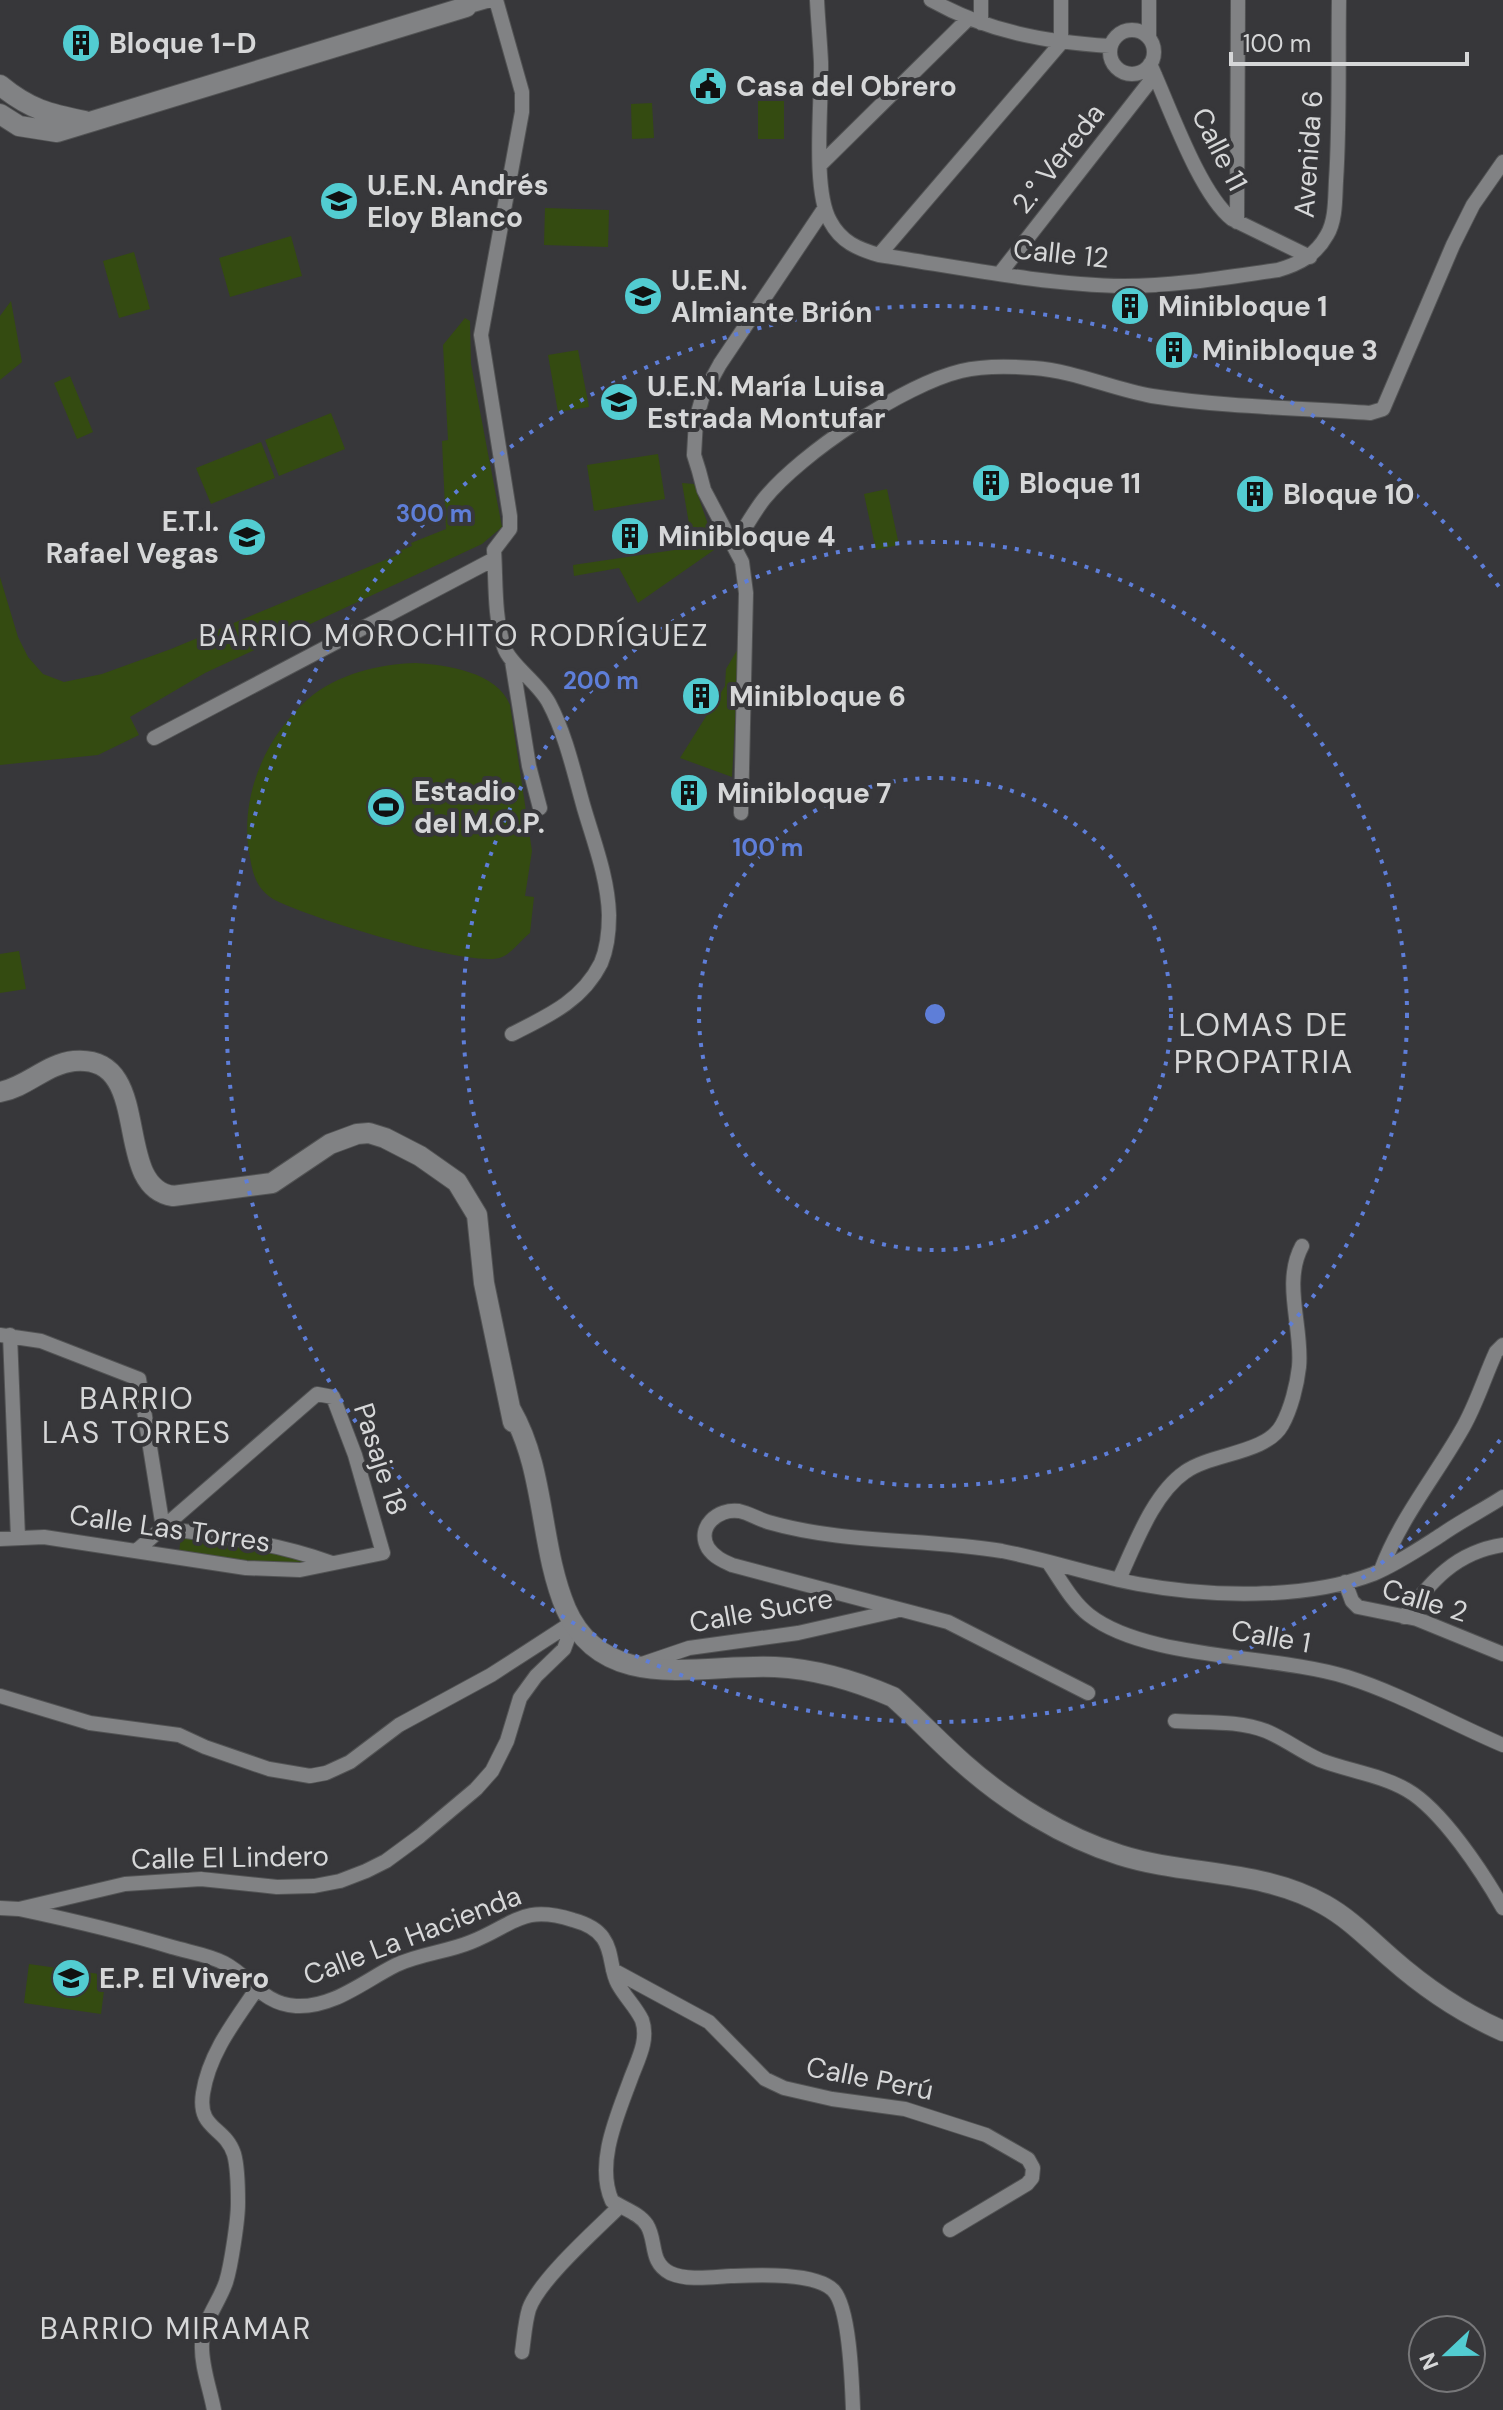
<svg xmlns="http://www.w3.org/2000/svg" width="1503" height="2410" viewBox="0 0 1503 2410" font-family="'DM Sans',sans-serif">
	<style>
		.green { fill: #344b11 }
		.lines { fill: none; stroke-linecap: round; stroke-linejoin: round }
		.minor-casing { stroke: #525354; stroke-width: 16 }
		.secondary-casing { stroke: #525354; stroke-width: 22 }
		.minor { stroke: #818284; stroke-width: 14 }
		.secondary { stroke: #818284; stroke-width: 20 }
		.ring { fill: none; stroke: #5e7ed8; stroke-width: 4; stroke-dasharray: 4 8 }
		.labels { text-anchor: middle; stroke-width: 8; stroke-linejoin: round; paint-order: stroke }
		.poi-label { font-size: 28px; font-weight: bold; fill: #d6d7d8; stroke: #37373a; text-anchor: start }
		.street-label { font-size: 28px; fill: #d6d7d8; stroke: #37373a }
		.neighbourhood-label { font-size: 30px; letter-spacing: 2px; fill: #d6d7d8; stroke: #37373a }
		.quarter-label { font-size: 32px; letter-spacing: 2px; fill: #d6d7d8; stroke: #37373a }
		.centre { fill: #5e7ed8; stroke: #37373a; stroke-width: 4 }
		.ring-label { font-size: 24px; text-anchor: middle; font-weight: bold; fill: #5e7ed8; stroke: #37373a; stroke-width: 8; stroke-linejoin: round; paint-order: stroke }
	</style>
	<rect width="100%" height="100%" fill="#37373a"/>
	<path class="green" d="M 758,101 L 784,101 L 784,139 L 758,139 Z
		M 652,103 L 654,138 L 632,139 L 631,104 Z
		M 545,208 L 609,210 L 608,247 L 544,245 Z
		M 291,236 L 302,276 L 230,297 L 219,258 Z
		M 134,252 L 150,309 L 119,318 L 103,261 Z
		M 11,301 L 22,362 L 0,380 L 0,316 Z
		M 465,318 L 470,321 L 471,364 L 502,527 L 482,544 L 205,673 L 130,717 L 139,735 L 98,755 L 0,765 L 0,577 L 18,637 L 28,657 L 43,674 L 64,682 L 102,674 L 171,649 L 402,553 L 401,550 L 412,546 L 411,543 L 446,529 L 442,441 L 448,440 L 443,345 Z
		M 578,350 L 589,407 L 558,412 L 548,355 Z
		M 70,376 L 93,432 L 77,439 L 54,383 Z
		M 331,413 L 345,449 L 279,476 L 265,440 Z
		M 261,442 L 275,478 L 211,504 L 196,468 Z
		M 658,454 L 665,499 L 594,511 L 587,465 Z
		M 682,483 L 694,484 L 712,536 L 714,550 L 638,603 L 619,568 L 574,576 L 573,565 L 688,548 L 692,541 Z
		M 887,489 L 899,545 L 876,550 L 864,494 Z
		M 739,647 L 732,777 L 680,758 L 725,686 L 726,669 Z
		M 416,663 C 447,665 497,672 510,705 L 532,851 L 525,896 L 534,897 L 530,933 C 521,940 512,953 502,957 C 474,970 304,916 273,899 C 268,896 263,891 260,887 C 253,877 251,864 249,852 C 240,796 265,737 308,699 C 337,674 379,664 416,663 Z
		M 19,951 L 26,989 L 0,993 L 0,954 Z
		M 181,1535 L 258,1546 L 304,1561 L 304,1563 L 246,1564 L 179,1553 Z
		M 29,1964 L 106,1975 L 101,2014 L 24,2003 Z"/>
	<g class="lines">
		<defs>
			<path id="minor" d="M 496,0 L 522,92 L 522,112 L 481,335 L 510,516 L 510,529 L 494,550 C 496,581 494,617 504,647 C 510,665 538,682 549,703 C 566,735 574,773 584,808 C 594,842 608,878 609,915 C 609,930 607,949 601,963 C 582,1001 548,1016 512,1034
				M 817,0 C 818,21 820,41 821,62 C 822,102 812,189 830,221 C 841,242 858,249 879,255 C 958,267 1045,285 1124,286 C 1176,286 1228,277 1278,270 C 1299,264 1316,255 1327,235 C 1336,220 1335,198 1336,181 C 1340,121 1338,60 1339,0
				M 931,0 C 988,32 1046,42 1110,46
				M 981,0 L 981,23
				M 466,7 L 490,0
				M1110 52a22 22 0 1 1 44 0a22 22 0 1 1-44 0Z
				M 1149,38 L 1149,0
				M 1150,64 C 1169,105 1199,193 1232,219 L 1310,257
				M 821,164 L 969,18
				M 1237,222 L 1238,0
				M 879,255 L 1061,43 L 1061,0
				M 1001,272 L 1155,75
				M 734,545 C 744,530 753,513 764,499 C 801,453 904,385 961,371 C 985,365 1010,366 1034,368 C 1075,371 1112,389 1152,396 C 1224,407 1298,408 1370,413 L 1383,409 L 1453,245 L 1473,205 L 1503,162
				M 512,661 L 529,766 L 540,808
				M 154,738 L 494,559
				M 741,813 L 746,593 L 742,562 L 704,490 L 699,471 L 694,455 L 696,420 L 703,395 L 720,364 L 824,209
				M 0,1335 L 41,1341 L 139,1379 L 163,1528 C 220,1536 277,1543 332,1563
				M 10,1335 L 18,1538
				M 0,1539 L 44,1537 L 246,1568 L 300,1570 L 383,1553 L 355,1455 L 333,1397 L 317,1394 L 136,1551
				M 1048,1562 C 1060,1579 1072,1602 1089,1615 C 1147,1660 1273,1654 1347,1677 C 1401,1694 1451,1723 1503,1745
				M 1381,1570 C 1400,1519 1434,1478 1461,1431 C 1476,1406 1484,1378 1496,1352 L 1503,1345
				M 1119,1579 C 1135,1545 1153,1494 1185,1472 C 1211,1453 1266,1454 1282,1425 C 1291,1409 1297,1385 1299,1367 C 1303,1328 1282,1283 1302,1246
				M 1345,1582 L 1352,1601 L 1358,1607 L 1417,1619 L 1503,1654
				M 1404,1617 C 1431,1581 1456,1552 1503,1545
				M 642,1664 L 689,1648 L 798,1633 L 895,1611
				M 1088,1693 L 948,1622 L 732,1565 C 723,1561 714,1557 708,1548 C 696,1527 718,1508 739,1511 C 749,1513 758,1519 768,1522 C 844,1544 924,1538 1002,1551 C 1048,1560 1092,1575 1138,1584 C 1208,1597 1305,1600 1373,1574 C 1397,1564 1419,1549 1441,1535 C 1461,1521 1483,1510 1503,1497
				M 0,1696 L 90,1723 L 179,1735 L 205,1747 L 269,1769 L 310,1776 L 326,1773 L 350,1762 L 399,1725 L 491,1675 L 573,1622
				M 1175,1721 C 1205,1723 1238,1720 1266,1731 C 1285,1739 1302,1752 1320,1760 C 1349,1771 1381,1775 1407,1790 C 1442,1810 1483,1873 1503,1908
				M 0,1908 L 19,1909 L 125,1884 L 201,1879 L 277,1887 L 314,1886 L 340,1881 L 366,1871 L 386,1861 L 420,1836 L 476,1789 L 492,1771 L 507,1741 L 520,1698 L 536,1676 L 564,1649 L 574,1622
				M 19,1909 C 71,1920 122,1932 172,1947 C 189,1952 209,1955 224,1963 C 251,1977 262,2004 296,2006 C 333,2008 364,1981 396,1965 C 419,1954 447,1952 471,1942 C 514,1925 522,1904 573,1920 C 584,1923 597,1929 603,1938 C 613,1952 610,1970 618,1984 C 625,1997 636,2007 642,2020 C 649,2040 638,2059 631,2078 C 618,2114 595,2163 612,2201 C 624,2209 639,2213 647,2225 C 657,2241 649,2262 670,2273 C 688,2281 712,2277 731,2276 C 756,2275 814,2272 833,2290 C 850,2307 852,2384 853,2410
				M 613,1970 L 709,2022 L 765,2079 L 784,2088 L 832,2099 L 905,2109 L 986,2135 L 1028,2159 L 1033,2168 L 1032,2178 L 1027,2184 L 950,2230
				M 522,2352 C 524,2338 525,2322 529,2309 C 539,2280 597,2229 620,2206
				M 214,2410 C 210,2388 201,2366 202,2344 C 203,2320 219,2303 226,2282 C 231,2266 238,2220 238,2203 C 238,2189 238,2168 234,2154 C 225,2126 197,2130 203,2093 C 209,2054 234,2022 256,1990"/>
			<path id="secondary" d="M 0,85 C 29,109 49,114 85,121
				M 0,114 L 19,126 L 57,132 L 466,7 L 466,0
				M 0,1092 C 27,1087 46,1064 74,1061 C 156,1054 110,1187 173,1196 L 272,1183 L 330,1144 L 357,1134 L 369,1133 L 385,1138 L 420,1156 L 457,1182 L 477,1215 L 484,1283 L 513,1422
				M 511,1410 C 546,1471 539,1545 566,1609 C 604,1696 703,1663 775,1667 C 815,1669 856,1681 893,1697 C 917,1718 939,1742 963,1763 C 1008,1803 1063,1837 1120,1855 C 1186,1876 1263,1869 1325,1905 C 1350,1919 1370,1940 1391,1958 C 1425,1988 1462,2013 1503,2031"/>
		</defs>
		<use href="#minor" class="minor-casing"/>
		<use href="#secondary" class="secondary-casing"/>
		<use href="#minor" class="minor"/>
		<use href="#secondary" class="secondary"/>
	</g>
	<g class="ring">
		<circle cx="935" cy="1014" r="236"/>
		<circle cx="935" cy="1014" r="472"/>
		<path d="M1500 1440A708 708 0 1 1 1500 588"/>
	</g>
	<defs>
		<symbol id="building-disc" viewBox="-11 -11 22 22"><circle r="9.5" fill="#52ccd1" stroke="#37373a"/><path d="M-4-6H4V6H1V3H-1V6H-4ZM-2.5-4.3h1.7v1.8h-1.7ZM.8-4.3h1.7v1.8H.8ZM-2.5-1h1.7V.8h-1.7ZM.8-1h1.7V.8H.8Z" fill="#111"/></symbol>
		<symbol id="civic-disc" viewBox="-11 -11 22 22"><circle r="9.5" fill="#52ccd1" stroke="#37373a"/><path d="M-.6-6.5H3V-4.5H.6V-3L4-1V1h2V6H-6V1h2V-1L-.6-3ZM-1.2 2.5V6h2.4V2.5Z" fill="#111"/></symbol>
		<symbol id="school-disc" viewBox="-11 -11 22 22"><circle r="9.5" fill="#52ccd1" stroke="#37373a"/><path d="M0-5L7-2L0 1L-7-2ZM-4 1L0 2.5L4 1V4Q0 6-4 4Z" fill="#111"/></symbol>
		<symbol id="stadium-disc" viewBox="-11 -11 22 22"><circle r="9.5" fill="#52ccd1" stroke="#37373a"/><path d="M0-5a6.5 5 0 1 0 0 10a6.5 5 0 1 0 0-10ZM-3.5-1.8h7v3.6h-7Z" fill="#111"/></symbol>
	</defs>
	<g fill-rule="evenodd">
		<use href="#building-disc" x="59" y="21" width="44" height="44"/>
		<use href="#civic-disc" x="686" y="64" width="44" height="44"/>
		<use href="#school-disc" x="317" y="179" width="44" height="44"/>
		<use href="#school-disc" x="621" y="274" width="44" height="44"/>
		<use href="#building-disc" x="1108" y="284" width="44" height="44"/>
		<use href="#building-disc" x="1152" y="328" width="44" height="44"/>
		<use href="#school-disc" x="597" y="380" width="44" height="44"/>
		<use href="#building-disc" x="969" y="461" width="44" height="44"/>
		<use href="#building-disc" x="1233" y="472" width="44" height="44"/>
		<use href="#building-disc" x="608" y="514" width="44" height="44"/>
		<use href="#school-disc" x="225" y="515" width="44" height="44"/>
		<use href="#building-disc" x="679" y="674" width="44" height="44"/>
		<use href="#building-disc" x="667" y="771" width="44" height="44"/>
		<use href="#stadium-disc" x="364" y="785" width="44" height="44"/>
		<use href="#school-disc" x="49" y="1956" width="44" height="44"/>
	</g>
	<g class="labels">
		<g class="poi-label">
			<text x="109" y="53">Bloque 1-D</text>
			<text x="736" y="96">Casa del Obrero</text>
			<text x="367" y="195">U.E.N. Andrés<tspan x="367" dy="32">Eloy Blanco</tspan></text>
			<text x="671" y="290">U.E.N.<tspan x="671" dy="32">Almiante Brión</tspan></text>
			<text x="1158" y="316">Minibloque 1</text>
			<text x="1202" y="360">Minibloque 3</text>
			<text x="647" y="396">U.E.N. María Luisa<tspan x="647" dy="32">Estrada Montufar</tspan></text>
			<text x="1019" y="493">Bloque 11</text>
			<text x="1283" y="504">Bloque 10</text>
			<text x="219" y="531" text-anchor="end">E.T.I.<tspan x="219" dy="32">Rafael Vegas</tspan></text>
			<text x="658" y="546">Minibloque 4</text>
			<text x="729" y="706">Minibloque 6</text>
			<text x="414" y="801">Estadio<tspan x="414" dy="32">del M.O.P.</tspan></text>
			<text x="717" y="803">Minibloque 7</text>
			<text x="99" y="1988">E.P. El Vivero</text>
		</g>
		<g class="street-label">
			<text transform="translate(1220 149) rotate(63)" y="10">Calle 11</text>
			<text transform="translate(1308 154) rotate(-86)" y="10">Avenida 6</text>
			<text transform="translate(1058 158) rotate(-52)" y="10">2.° Vereda</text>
			<text transform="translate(1061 253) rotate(6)" y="10">Calle 12</text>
			<text transform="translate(381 1459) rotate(72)" y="10">Pasaje 18</text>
			<text transform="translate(170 1528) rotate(8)" y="10">Calle Las Torres</text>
			<text transform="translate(1425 1600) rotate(17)" y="10">Calle 2</text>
			<text transform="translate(761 1610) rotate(-10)" y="10">Calle Sucre</text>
			<text transform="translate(1271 1636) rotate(10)" y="10">Calle 1</text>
			<text transform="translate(230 1857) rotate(-1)" y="10">Calle El Lindero</text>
			<text transform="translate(412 1935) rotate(-21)" y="10">Calle La Hacienda</text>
			<text transform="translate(870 2078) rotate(11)" y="10">Calle Perú</text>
		</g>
		<g class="neighbourhood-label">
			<text x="454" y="646">BARRIO MOROCHITO RODRÍGUEZ</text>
			<text x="137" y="1409">BARRIO<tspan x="137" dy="34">LAS TORRES</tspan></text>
			<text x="176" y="2339">BARRIO MIRAMAR</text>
		</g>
		<g class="quarter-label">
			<text x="1264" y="1036">LOMAS DE<tspan x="1264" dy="37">PROPATRIA</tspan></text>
		</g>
	</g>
	<circle cx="935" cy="1014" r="12" class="centre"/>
	<g class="ring-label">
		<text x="434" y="522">300 m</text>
		<text x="601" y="689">200 m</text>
		<text x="768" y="856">100 m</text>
	</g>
	<g transform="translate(1447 2354) rotate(248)"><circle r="38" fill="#37373a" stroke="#777779" stroke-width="2"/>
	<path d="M0-6L14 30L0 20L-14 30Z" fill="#52ccd1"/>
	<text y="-12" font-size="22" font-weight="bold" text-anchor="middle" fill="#d6d7d8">N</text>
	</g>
	<path d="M1231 52v12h236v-12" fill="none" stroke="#d6d7d8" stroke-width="4"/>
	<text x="1243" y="52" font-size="24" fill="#d6d7d8" stroke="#37373a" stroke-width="6" paint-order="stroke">100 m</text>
</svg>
